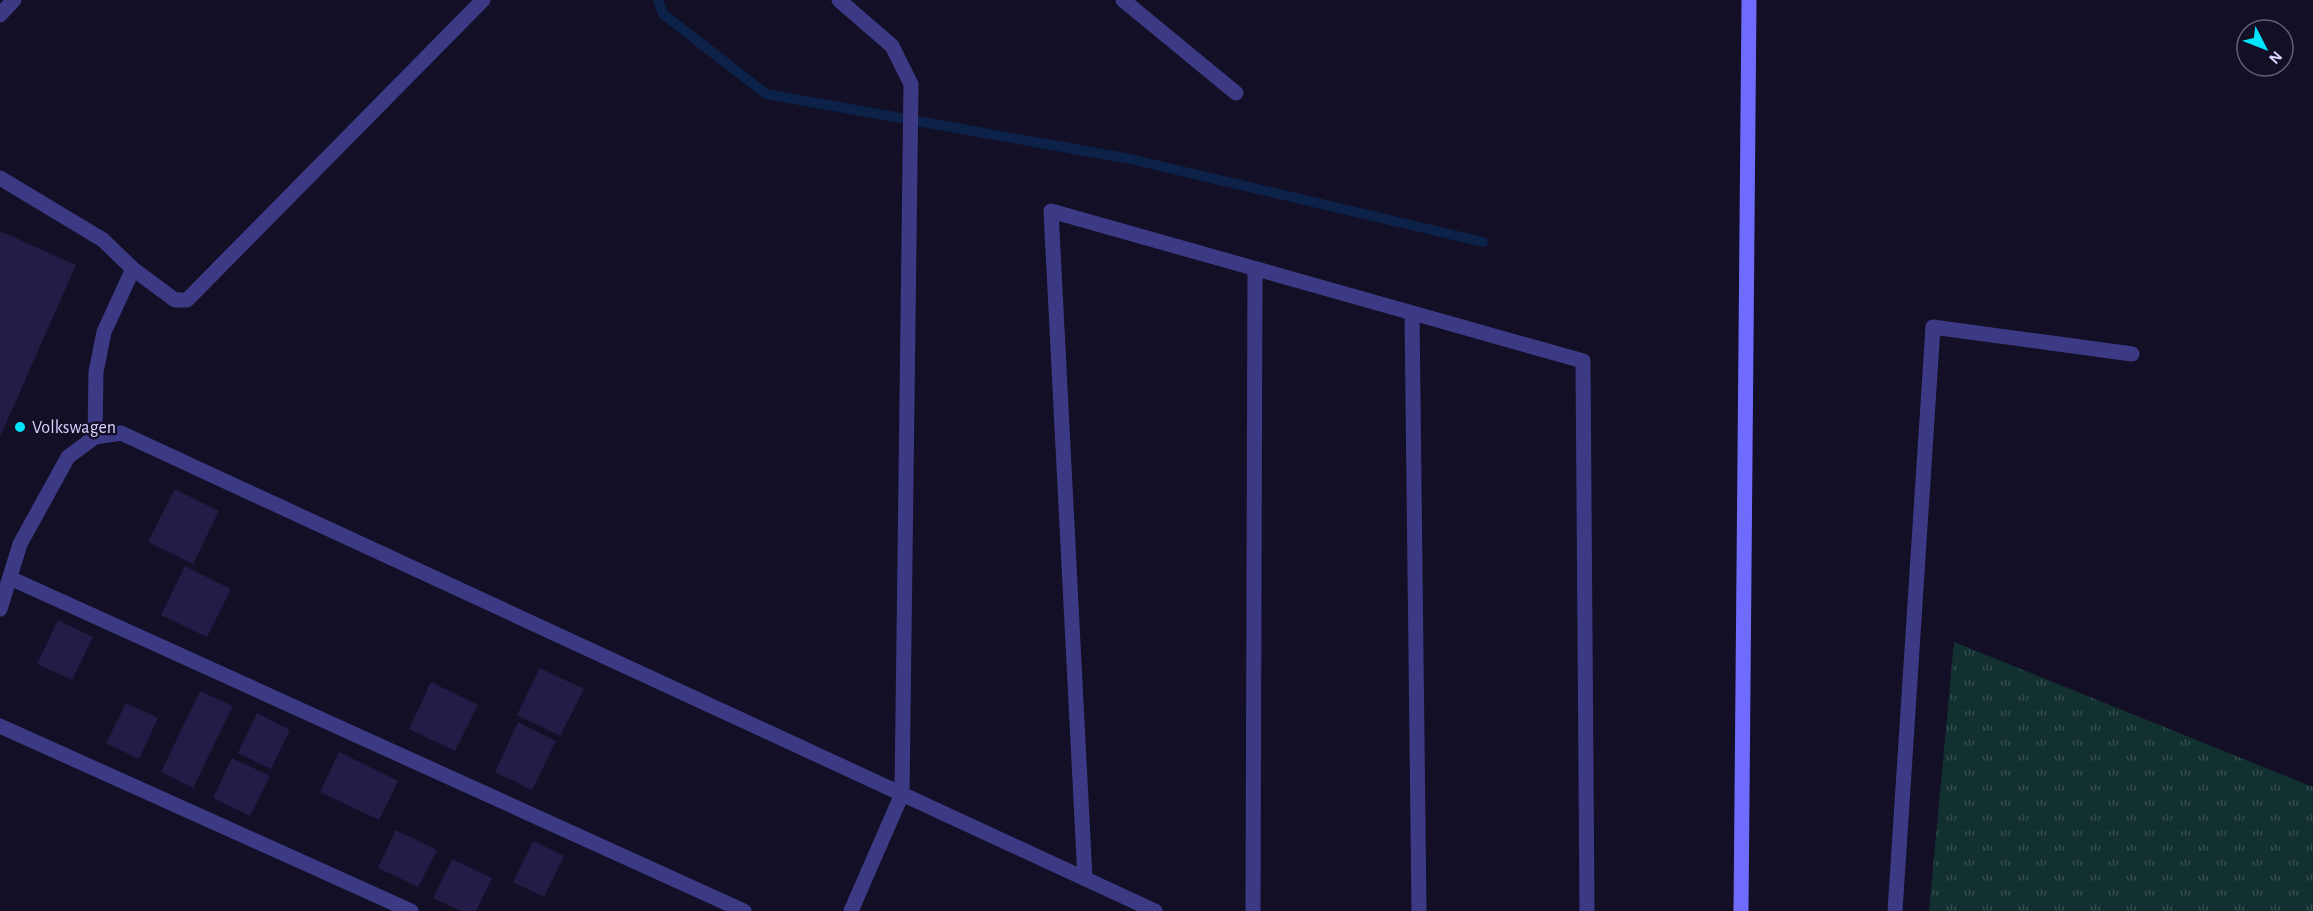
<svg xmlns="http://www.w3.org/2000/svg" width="2313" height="911" viewBox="0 0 2313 911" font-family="'Alegreya Sans',sans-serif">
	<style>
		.grass { fill: url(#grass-tufts) }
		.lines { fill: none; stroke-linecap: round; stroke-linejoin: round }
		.stream { stroke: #0c2248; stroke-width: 10 }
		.building { fill: #241b47 }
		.lane { stroke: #3d3a85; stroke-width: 15 }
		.street { stroke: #3d3a85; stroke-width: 15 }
		.secondary { stroke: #6f6bff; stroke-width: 15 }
		.poi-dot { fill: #00e5ff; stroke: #130f26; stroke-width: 2 }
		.labels { text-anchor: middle; stroke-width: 5; stroke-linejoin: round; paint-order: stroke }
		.poi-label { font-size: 18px; fill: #d9d4ff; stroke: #130f26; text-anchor: start }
	</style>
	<defs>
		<pattern id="grass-tufts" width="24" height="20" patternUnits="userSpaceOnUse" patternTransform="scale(1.5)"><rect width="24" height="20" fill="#12302f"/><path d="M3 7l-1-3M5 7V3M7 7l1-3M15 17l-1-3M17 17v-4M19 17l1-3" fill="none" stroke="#344d4e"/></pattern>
	</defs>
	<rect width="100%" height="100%" fill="#130f26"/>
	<path class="grass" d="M 1954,642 L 2313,787 L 2313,911 L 1929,911 Z"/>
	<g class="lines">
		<path class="stream" d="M 658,0 L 663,14 L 766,94 L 1130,159 L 1483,242"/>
	</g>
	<path class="building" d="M 0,231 L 76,265 L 0,437 Z
		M 175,489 L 219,511 L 193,564 L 148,542 Z
		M 185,566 L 231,589 L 207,637 L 161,615 Z
		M 58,620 L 93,637 L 72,680 L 37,664 Z
		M 540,668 L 584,689 L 560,736 L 517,715 Z
		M 431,682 L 478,705 L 455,751 L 409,729 Z
		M 200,691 L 233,706 L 193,788 L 161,772 Z
		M 126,703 L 158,718 L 139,759 L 106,743 Z
		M 257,713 L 290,730 L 271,769 L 238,753 Z
		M 518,722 L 556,741 L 532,790 L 495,772 Z
		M 339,752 L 398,781 L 379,820 L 320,792 Z
		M 232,758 L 270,776 L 250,816 L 213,798 Z
		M 396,830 L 437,850 L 418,887 L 378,868 Z
		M 533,841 L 564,856 L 544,897 L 513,882 Z
		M 452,859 L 492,878 L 476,911 L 461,911 L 433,898 Z"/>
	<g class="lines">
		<path class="lane" d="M 1895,911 L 1933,327 L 2132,354"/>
		<path class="street" d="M 839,0 L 892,46 L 911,84 L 902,794 L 851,911
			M 1123,0 L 1236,93
			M 0,15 L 14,0
			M 0,178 L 103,240 L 133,269 L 104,332 L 96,372 L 95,437
			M 133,269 L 175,300 L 187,300 L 483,0
			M 1412,313 L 1419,911
			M 10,578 L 744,911
			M 0,609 L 20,544 L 68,457 L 95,437 L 121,433 L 1155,911
			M 0,726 L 411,911
			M 1085,879 L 1051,211 L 1583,361 L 1587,911
			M 1253,911 L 1255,269"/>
		<path class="secondary" d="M 1741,911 L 1749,0"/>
	</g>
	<circle class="poi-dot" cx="20" cy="427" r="6"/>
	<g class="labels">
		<g class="poi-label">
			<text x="32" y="433">Volkswagen</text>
		</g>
	</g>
	<g transform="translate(2265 48) rotate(132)"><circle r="28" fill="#130f26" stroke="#625e7d" stroke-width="1.5"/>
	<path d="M0-4.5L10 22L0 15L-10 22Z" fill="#00e5ff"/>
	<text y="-9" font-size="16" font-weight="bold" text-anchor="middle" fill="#d9d4ff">N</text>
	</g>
</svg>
